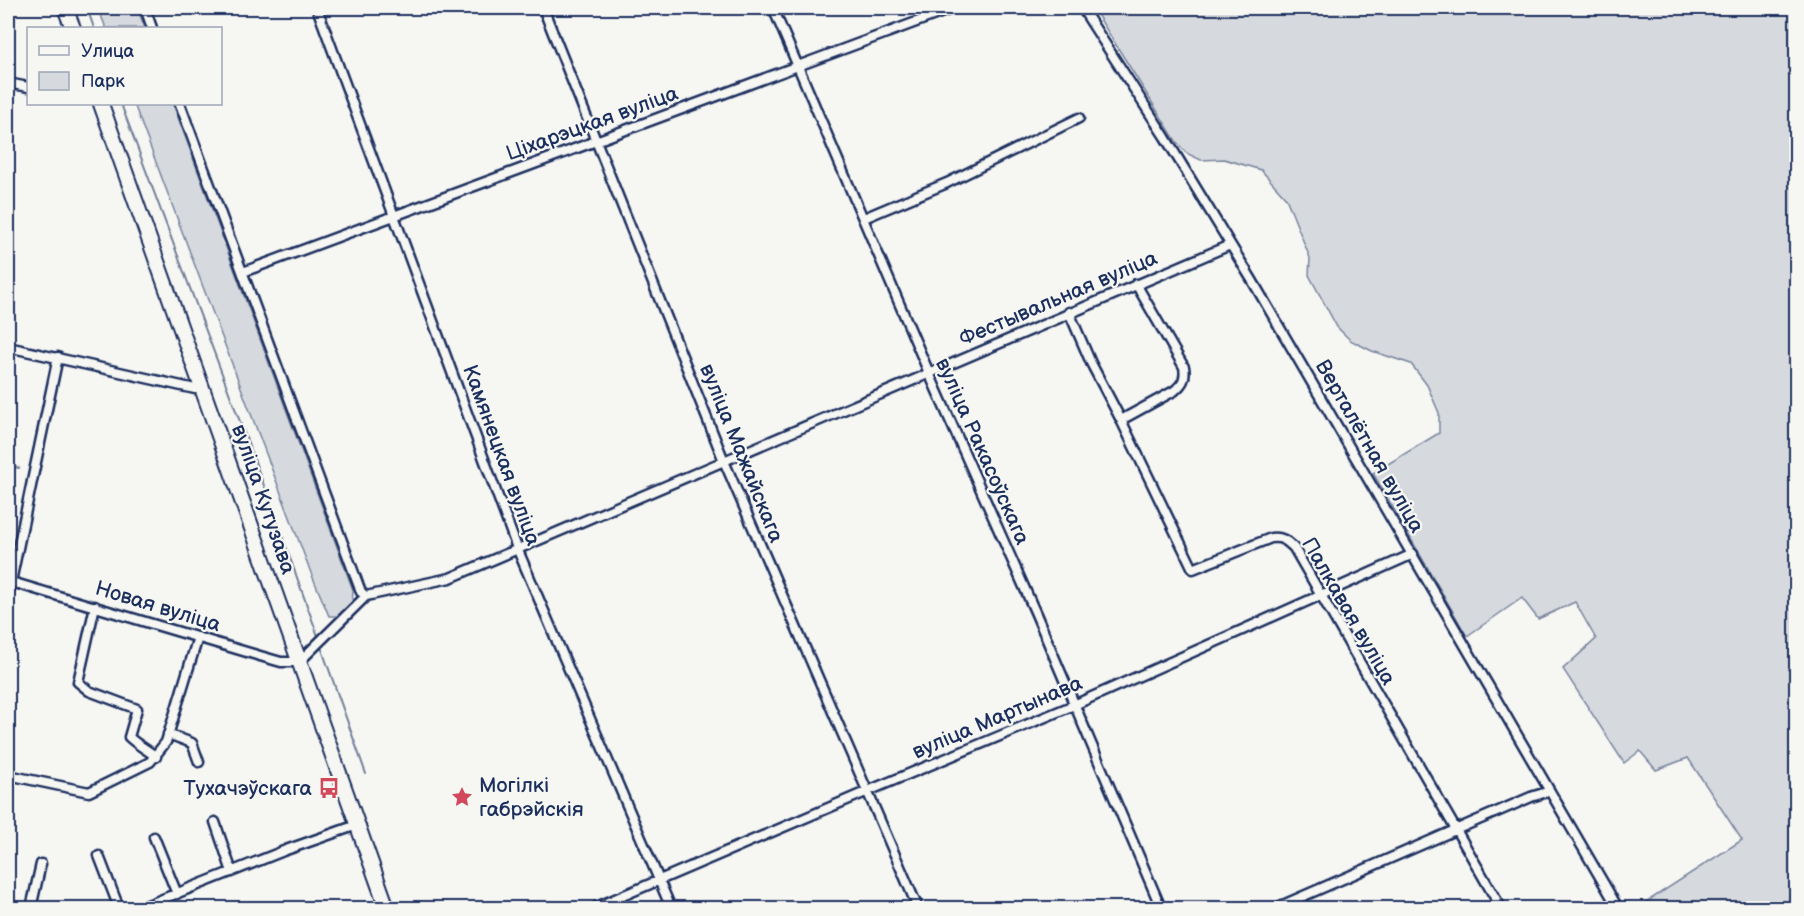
<svg xmlns="http://www.w3.org/2000/svg" width="1804" height="916" viewBox="0 0 1804 916" font-family="'Balsamiq Sans',sans-serif">
	<style>
		.green { fill: #d6d9dd; stroke: #78849e; stroke-width: 1.5 }
		.lines { fill: none; stroke-linecap: round; stroke-linejoin: round }
		.stream { stroke: #717e99; stroke-width: 2 }
		.minor-casing { stroke: #1b2f5e; stroke-width: 13 }
		.primary-casing { stroke: #1b2f5e; stroke-width: 18 }
		.minor { stroke: #f6f6f2; stroke-width: 8 }
		.primary { stroke: #f6f6f2; stroke-width: 14 }
		.labels { text-anchor: middle; stroke-width: 4.5; stroke-linejoin: round; paint-order: stroke }
		.street-label { font-size: 21px; fill: #1b2f5e; stroke: #f6f6f2 }
		.poi-label { font-size: 21px; fill: #1b2f5e; stroke: #f6f6f2; text-anchor: start }
	</style>
	<rect width="100%" height="100%" fill="#f6f6f2"/>
	<filter id="ink" filterUnits="userSpaceOnUse"><feTurbulence type="fractalNoise" baseFrequency=".0167" numOctaves="2"/><feDisplacementMap in="SourceGraphic" scale="12" xChannelSelector="R" yChannelSelector="G"/><feConvolveMatrix kernelMatrix="1 2 1 2 8 2 1 2 1" color-interpolation-filters="sRGB"/></filter>
	<g filter="url(#ink)">
		<path class="green" d="M 98,8 L 137,8 L 145,28 L 106,28 Z
			M 1093,8 L 1796,8 L 1796,908 L 1641,908 L 1640,906 L 1742,840 L 1688,758 L 1656,770 L 1640,751 L 1624,763 L 1563,669 L 1596,639 L 1575,602 L 1538,619 L 1522,598 L 1467,636 L 1373,473 L 1439,433 L 1439,413 L 1427,385 L 1411,364 L 1372,351 L 1350,340 L 1337,327 L 1309,275 L 1310,258 L 1286,198 L 1261,170 L 1224,159 L 1201,160 L 1186,153 L 1176,141 Z
			M 134,104 L 173,104 L 353,590 L 352,604 L 340,616 L 329,616 L 311,573 Z"/>
		<g class="lines">
			<path class="stream" d="M 87,8 L 94,28
				M 121,104 L 266,491 L 319,639
				M 8,466 L 19,468
				M 320,644 L 366,774"/>
			<defs>
				<path id="minor" d="M 145,8 L 152,28
					M 317,8 L 517,548 L 671,908
					M 543,8 L 724,461 L 918,908
					M 773,8 L 929,373 L 1036,614 L 1161,908
					M 1082,8 L 1165,137 L 1252,280 L 1618,908
					M 8,83 L 28,87
					M 180,104 L 361,592 L 366,596 L 450,578 L 1230,245
					M 864,218 L 947,183 L 1079,118
					M 243,272 L 954,8
					M 1069,312 L 1091,363 L 1121,420 L 1193,569 L 1271,538 C 1282,537 1286,540 1294,548 L 1501,908
					M 8,347 L 195,389 L 203,387
					M 1121,420 L 1174,391 C 1183,384 1186,378 1184,367 L 1136,284
					M 8,581 L 260,656 L 281,662 L 299,662 L 366,596
					M 8,596 L 58,357
					M 95,606 L 78,682 L 89,691 L 137,709 L 129,737 C 137,745 147,749 156,757
					M 168,734 L 192,743 L 199,762
					M 8,775 L 89,792 L 150,762 L 166,742 L 198,637
					M 215,822 L 232,872
					M 154,837 L 177,894
					M 99,856 L 119,908
					M 31,908 L 41,864
					M 140,908 L 286,850 L 357,825
					M 594,908 L 868,791 L 1074,705 L 1413,554
					M 1276,908 L 1531,797 L 1550,791"/>
				<path id="primary" d="M 65,8 L 73,28
					M 101,104 L 387,908"/>
			</defs>
			<use href="#minor" class="minor-casing"/>
			<use href="#primary" class="primary-casing"/>
			<use href="#minor" class="minor"/>
			<use href="#primary" class="primary"/>
		</g>
	</g>
	<defs>
		<symbol id="bus-bare" viewBox="-9 -9 18 18"><path d="M-5-6H5V4H4V6H2V4H-2V6H-4V4H-5ZM-3.5-4V0h7V-4ZM-3.5 1.2v1.5H-2V1.2ZM2 1.2v1.5H3.5V1.2Z" fill="#d1495b" stroke="#f6f6f2" stroke-width="2.5" paint-order="stroke"/></symbol>
		<symbol id="sight-bare" viewBox="-9 -9 18 18"><path d="M0-6L1.8-2.2L6-1.7L2.9 1.2L3.7 5.4L0 3.3L-3.7 5.4L-2.9 1.2L-6-1.7L-1.8-2.2Z" fill="#d1495b" stroke="#f6f6f2" stroke-width="2.5" paint-order="stroke"/></symbol>
	</defs>
	<g fill-rule="evenodd">
		<use href="#bus-bare" x="314" y="773" width="30" height="30"/>
		<use href="#sight-bare" x="447" y="782" width="30" height="30"/>
	</g>
	<g class="labels">
		<g class="street-label">
			<text transform="translate(592 123) rotate(-20)" y="7">Ціхарэцкая вуліца</text>
			<text transform="translate(1058 298) rotate(-23)" y="7">Фестывальная вуліца</text>
			<text transform="translate(1370 446) rotate(60)" y="7">Верталётная вуліца</text>
			<text transform="translate(983 451) rotate(66)" y="7">вуліца Ракасоўскага</text>
			<text transform="translate(742 453) rotate(68)" y="7">вуліца Мажайскага</text>
			<text transform="translate(502 455) rotate(70)" y="7">Камянецкая вуліца</text>
			<text transform="translate(264 499) rotate(71)" y="7">вуліца Кутузава</text>
			<text transform="translate(158 606) rotate(17)" y="7">Новая вуліца</text>
			<text transform="translate(1349 611) rotate(60)" y="7">Палкавая вуліца</text>
			<text transform="translate(997 717) rotate(-23)" y="7">вуліца Мартынава</text>
		</g>
		<g class="poi-label">
			<text x="479" y="792">Могілкі<tspan x="479" dy="24">габрэйскія</tspan></text>
			<text x="312" y="795" text-anchor="end">Тухачэўскага</text>
		</g>
	</g>
	<rect width="1804" height="916" fill="none" stroke="#f6f6f2" stroke-width="30"/>
	<rect x="15" y="15" width="1774" height="886" fill="none" stroke="#1b2f5e" stroke-width="2" filter="url(#ink)"/>
	<rect x="27" y="27" width="195" height="78" fill="#f6f6f2" stroke="#9ea6b7" stroke-width="1.5"/>
	<rect x="39" y="46" width="30" height="9" fill="#f6f6f2" stroke="#9ea6b7" stroke-width="1.5"/>
	<text x="81" y="57" font-size="18" fill="#1b2f5e">Улица</text>
	<rect x="39" y="72" width="30" height="18" fill="#d6d9dd" stroke="#9ea6b7" stroke-width="1.5"/>
	<text x="81" y="87" font-size="18" fill="#1b2f5e">Парк</text>
</svg>
